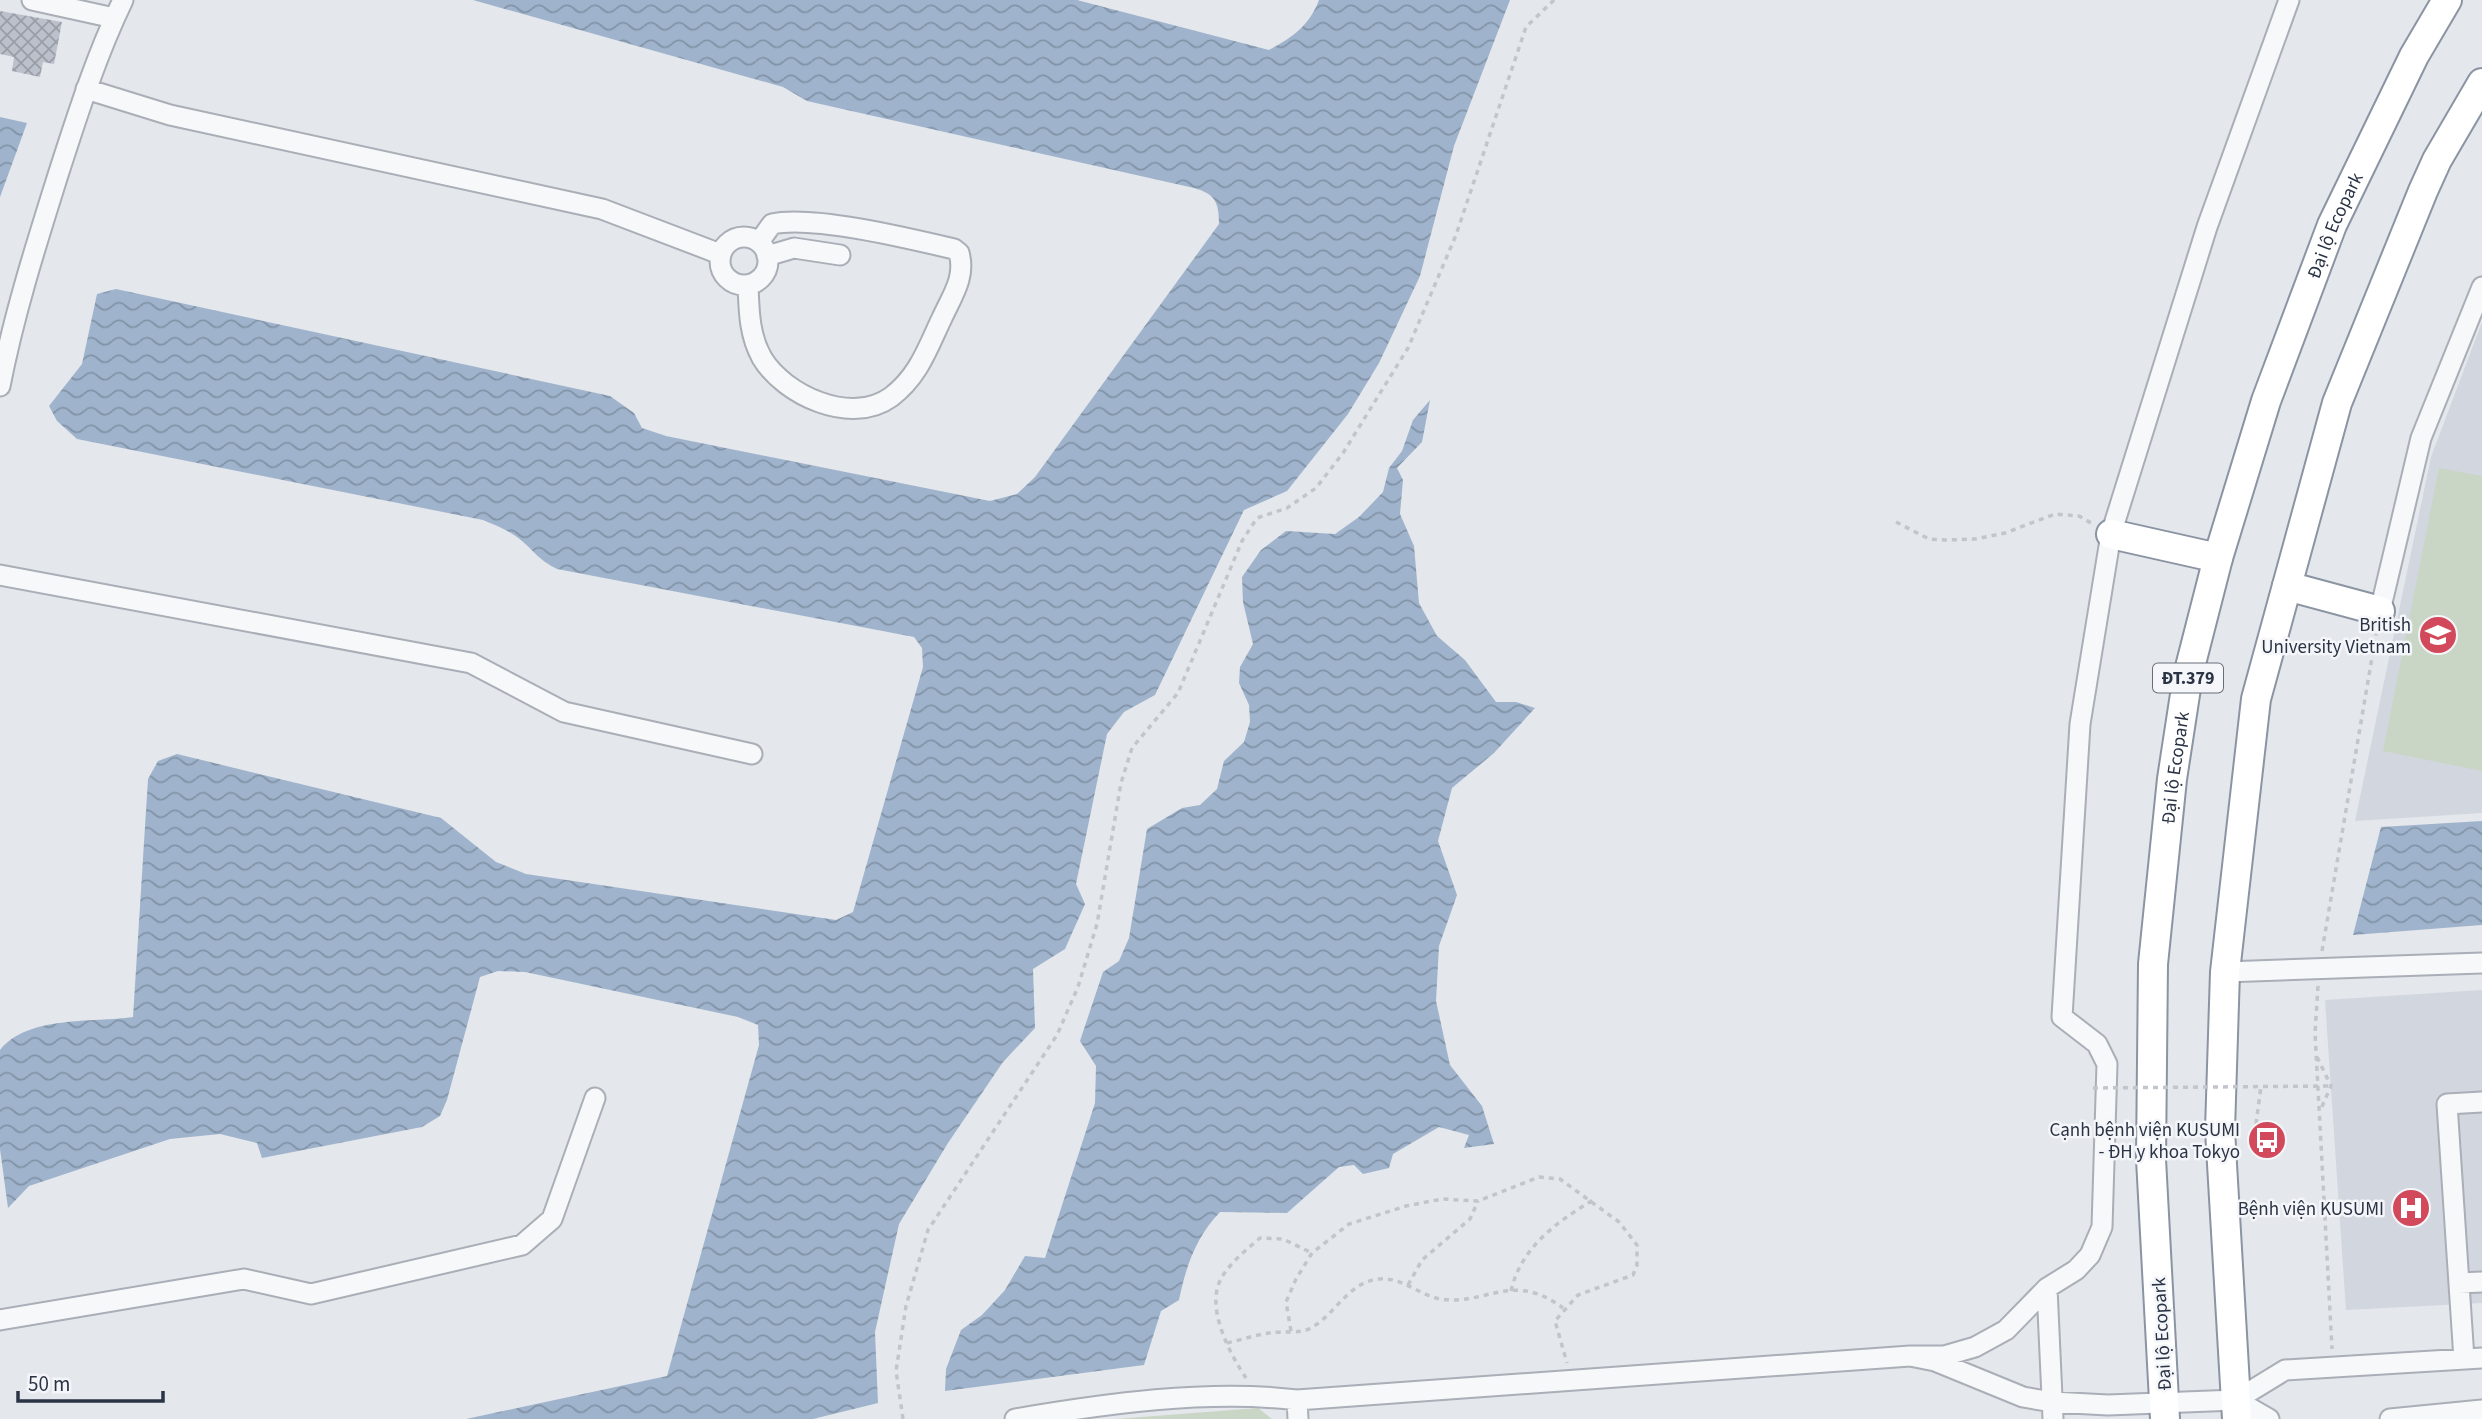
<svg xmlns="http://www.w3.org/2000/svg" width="2482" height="1419" viewBox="0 0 2482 1419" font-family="'Source Sans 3',sans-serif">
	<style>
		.built { fill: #d2d6de }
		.green { fill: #c9d6c5 }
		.water { fill: url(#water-waves) }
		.building { fill: url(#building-cross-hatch) }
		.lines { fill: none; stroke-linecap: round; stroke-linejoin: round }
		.minor-casing { stroke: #a9aeb7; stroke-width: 23 }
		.highway-casing { stroke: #8b94a3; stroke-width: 32 }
		.path { stroke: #c2c5cb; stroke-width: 3.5; stroke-dasharray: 5 5; stroke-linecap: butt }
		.minor { stroke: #f7f8fa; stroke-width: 19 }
		.highway { stroke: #fff; stroke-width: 28 }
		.path-bridge { stroke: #c2c5cb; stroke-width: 3.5; stroke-dasharray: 5 5; stroke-linecap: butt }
		.labels { text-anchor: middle; stroke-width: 5; stroke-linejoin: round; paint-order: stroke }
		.shield { fill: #f4f6f9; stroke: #676e7b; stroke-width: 2 }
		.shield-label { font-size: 18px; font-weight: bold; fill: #2b3445 }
		.street-label { font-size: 19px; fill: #2b3445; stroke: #f4f6f9 }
		.poi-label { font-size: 19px; fill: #2b3445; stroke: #f4f6f9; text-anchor: end }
	</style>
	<defs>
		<pattern id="water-waves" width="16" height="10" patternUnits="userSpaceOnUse" patternTransform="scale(1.75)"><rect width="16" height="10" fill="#9fb4cc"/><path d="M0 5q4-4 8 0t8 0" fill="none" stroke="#8293a7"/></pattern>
		<pattern id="building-cross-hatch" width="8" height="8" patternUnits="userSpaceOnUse" patternTransform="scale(1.75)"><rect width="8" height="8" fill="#bbc0ca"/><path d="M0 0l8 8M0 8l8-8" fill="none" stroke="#989da6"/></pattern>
	</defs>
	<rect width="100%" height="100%" fill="#e4e7ec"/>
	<path class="built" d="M 2482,322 L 2482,813 L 2355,821 L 2431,457 Z
		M 2482,990 L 2482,1303 L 2346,1310 L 2325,1000 Z"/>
	<path class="green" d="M 2439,468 L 2482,476 L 2482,771 L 2383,751 Z
		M 1258,1408 L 1272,1419 L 1116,1419 Z"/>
	<path class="water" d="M 473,0 L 1077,0 L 1269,50 C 1293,37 1309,26 1319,0 L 1510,0 L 1454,146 L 1420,276 L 1379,363 L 1348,414 L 1287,491 L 1244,510 L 1155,695 L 1124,712 L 1107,734 L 1076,884 L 1085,904 L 1065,949 L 1033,969 L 1035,1028 L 1003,1062 L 948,1143 L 899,1224 L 875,1332 L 878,1403 L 813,1419 L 466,1419 L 667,1376 L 759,1045 L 758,1025 L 738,1017 L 525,972 L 498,971 L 480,977 L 447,1100 L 440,1116 L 422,1127 L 262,1158 L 257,1143 L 220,1134 L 170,1139 L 29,1186 L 8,1208 L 0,1149 L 0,1050 C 28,1015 93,1023 133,1017 L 148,779 L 158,761 L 177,754 L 441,818 L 496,862 L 526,874 L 836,920 L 853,912 L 923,667 L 922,648 L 914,637 L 557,569 C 539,560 536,553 522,541 C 511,531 497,526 483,520 L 77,439 L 57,421 L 49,406 L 82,364 L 97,294 L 116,289 L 610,396 L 634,413 L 642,428 L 666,436 L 990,501 L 1017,494 L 1035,477 L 1219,224 C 1219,202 1215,194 1194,188 L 807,101 L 783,87 Z
		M 0,117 L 27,123 L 0,197 Z
		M 1430,400 L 1422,442 L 1397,468 L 1403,480 L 1400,514 L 1414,546 L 1419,603 L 1437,636 L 1465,660 L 1496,702 L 1516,702 L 1535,708 L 1494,753 L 1452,788 L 1438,841 L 1457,895 L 1439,946 L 1436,1001 L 1450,1065 L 1482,1106 L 1494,1144 L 1464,1148 L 1469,1135 L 1439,1127 L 1393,1154 L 1389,1168 L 1363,1174 L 1354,1165 L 1339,1167 L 1287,1213 L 1220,1212 C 1196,1237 1186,1266 1179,1300 L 1161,1311 L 1144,1365 L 945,1391 L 946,1369 L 961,1330 L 982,1315 L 1005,1290 L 1025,1256 L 1045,1258 L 1095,1103 L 1096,1066 L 1080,1041 L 1103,972 L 1119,961 L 1129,938 L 1147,829 L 1182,808 L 1200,805 L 1217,789 L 1224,761 L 1244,742 L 1250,722 L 1249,705 L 1239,683 L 1240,667 L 1253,644 L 1243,602 L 1242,577 L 1261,550 L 1286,531 L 1335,534 L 1359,517 L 1383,492 L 1389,468 L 1402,451 L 1413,420 Z
		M 2482,821 L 2482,925 L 2353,935 L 2381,827 Z"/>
	<path class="building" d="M 0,11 L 62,22 L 54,64 L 43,62 L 40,77 L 12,71 L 14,57 L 0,54 Z"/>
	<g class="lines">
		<defs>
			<path id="minor" d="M 32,0 L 114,18
				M 86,89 L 170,115 L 602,209 L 720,254
				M720 261a24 24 0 1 1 48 0a24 24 0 1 1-48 0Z
				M 767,256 L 794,248 L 840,255
				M 748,285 C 749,310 749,335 762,358 C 784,395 851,426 891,397 C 919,376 928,347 942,318 C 952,296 966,277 959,253 L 954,249 C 911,239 813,215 772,224 L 759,242
				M 0,386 C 14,314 36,245 58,175 C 77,116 96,56 123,0
				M 0,575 L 471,663 L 564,712 L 752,754
				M 2380,611 L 2421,438 L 2482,287
				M 2225,972 L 2482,963
				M 2459,1283 L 2482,1282
				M 2047,1288 L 2053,1419
				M 0,1320 L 244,1279 L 311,1294 L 522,1245 L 552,1219 L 595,1098
				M 1910,1356 L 1944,1356 L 1975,1347 L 2006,1330 L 2047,1288 L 2076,1270 L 2090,1255 L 2102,1227 L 2107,1064 L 2097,1044 L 2062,1017 L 2080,724 L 2111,534 L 2207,227 L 2289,0
				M 2464,1359 L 2447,1104 L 2482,1102
				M 1297,1400 L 1298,1419
				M 2236,1400 L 2269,1419
				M 1015,1419 C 1103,1404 1208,1389 1297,1400 L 1910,1356 L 1935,1361 L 2023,1397 L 2052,1402 L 2108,1405 L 2236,1400 L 2285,1370 L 2482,1358
				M 2390,1419 L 2482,1410"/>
			<g id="highway">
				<path d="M 2111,534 L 2218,558"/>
				<path d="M 2287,586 L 2380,611"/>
				<path id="s1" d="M 2165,1419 L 2151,1159 L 2153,964 L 2172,779 L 2188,675 L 2218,558 L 2266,401 L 2332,225 L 2414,56 L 2447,0"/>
				<path d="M 2237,1419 L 2220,1130 L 2225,972 L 2256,699 L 2337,403 L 2423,191 L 2437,160 L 2482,83"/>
			</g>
		</defs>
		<use href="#minor" class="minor-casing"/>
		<use href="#highway" class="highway-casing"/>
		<path class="path" d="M 1896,522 L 1929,539 L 1946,540 L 1975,539 L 2005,533 L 2055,514 L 2079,516 L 2091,523
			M 2322,951 L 2376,634
			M 2318,986 L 2315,1033 L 2332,1349
			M 2317,1057 L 2331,1086 L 2320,1111
			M 2256,1124 L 2261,1086
			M 1408,1285 L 1422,1260 L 1470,1219 L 1478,1201
			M 1511,1291 C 1521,1247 1557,1222 1593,1200
			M 1291,1331 L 1286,1302 L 1296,1279 L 1312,1253 L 1349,1224 L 1406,1206 L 1442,1199 L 1478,1201 L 1539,1177 L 1560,1179 L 1619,1222 L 1637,1245 L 1637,1265 L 1633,1275 L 1578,1295 L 1555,1321 L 1567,1363
			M 1227,1343 C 1241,1340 1255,1335 1269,1333 C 1281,1331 1301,1334 1311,1328 C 1336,1314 1348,1282 1379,1279 C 1402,1277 1419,1295 1440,1299 C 1487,1306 1512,1270 1563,1308
			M 1246,1378 C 1230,1354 1204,1306 1222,1277 C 1231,1262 1246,1250 1260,1238 L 1283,1239 L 1312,1253
			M 903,1419 L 896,1371 L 906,1306 L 928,1230 L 1057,1035 L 1078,987 L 1097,924 L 1121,783 L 1132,748 L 1178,693 L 1242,541 L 1257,518 L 1287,508 L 1316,488 L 1343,453 L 1408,348 L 1456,235 L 1526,27 L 1554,0"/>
		<use href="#minor" class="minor"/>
		<use href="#highway" class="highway"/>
		<path class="path-bridge" d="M 2093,1088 L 2331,1086"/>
	</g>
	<defs>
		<symbol id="university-disc" viewBox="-11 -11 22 22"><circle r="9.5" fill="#d1495b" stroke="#f4f6f9"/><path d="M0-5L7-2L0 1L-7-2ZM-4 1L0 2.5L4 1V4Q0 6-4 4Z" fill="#fff"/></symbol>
		<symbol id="bus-disc" viewBox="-11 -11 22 22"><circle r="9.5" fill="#d1495b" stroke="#f4f6f9"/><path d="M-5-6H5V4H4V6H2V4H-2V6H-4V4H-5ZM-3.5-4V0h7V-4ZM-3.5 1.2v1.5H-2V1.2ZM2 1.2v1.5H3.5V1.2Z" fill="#fff"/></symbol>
		<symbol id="hospital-disc" viewBox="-11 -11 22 22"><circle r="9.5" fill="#d1495b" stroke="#f4f6f9"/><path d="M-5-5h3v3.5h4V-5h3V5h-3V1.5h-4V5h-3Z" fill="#fff"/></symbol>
	</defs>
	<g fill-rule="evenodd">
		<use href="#university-disc" x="2416" y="613" width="44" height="44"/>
		<use href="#bus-disc" x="2245" y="1118" width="44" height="44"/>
		<use href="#hospital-disc" x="2389" y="1186" width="44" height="44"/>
	</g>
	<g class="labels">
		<rect class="shield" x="2153" y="663.5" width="70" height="29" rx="5"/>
		<g class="shield-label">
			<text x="2188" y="684">ĐT.379</text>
		</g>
		<g class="street-label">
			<text dy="7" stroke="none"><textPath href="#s1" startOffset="1220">Đại lộ Ecopark</textPath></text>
			<text dy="7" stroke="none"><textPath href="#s1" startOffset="653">Đại lộ Ecopark</textPath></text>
			<text transform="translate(2161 1334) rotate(-93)" y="7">Đại lộ Ecopark</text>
		</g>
		<g class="poi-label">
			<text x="2411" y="631">British<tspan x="2411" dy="22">University Vietnam</tspan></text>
			<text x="2240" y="1136">Cạnh bệnh viện KUSUMI<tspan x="2240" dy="22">- ĐH y khoa Tokyo</tspan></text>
			<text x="2384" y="1215">Bệnh viện KUSUMI</text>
		</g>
	</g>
	<path d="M18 1391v10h145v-10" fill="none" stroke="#2b3445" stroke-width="3.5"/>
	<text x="28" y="1391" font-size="21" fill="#2b3445" stroke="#f4f6f9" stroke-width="5" paint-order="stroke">50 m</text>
</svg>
